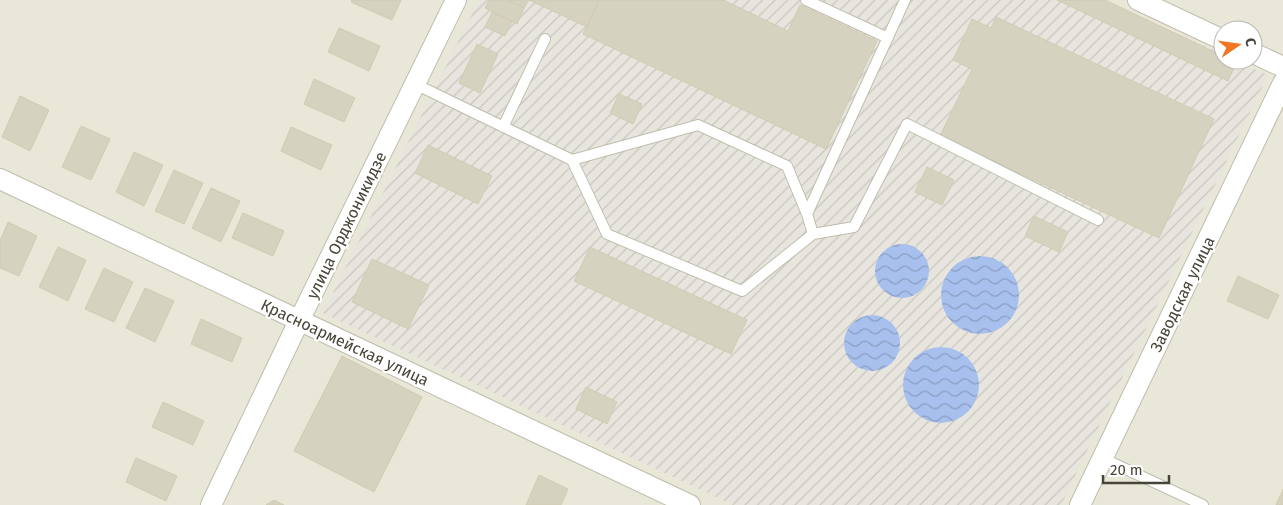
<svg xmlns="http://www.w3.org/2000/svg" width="1283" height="505" viewBox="0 0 1283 505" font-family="'Fira Sans',sans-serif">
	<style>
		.residential { fill: #e8e7d8; fill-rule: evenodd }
		.industrial { fill: url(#industrial-furrows) }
		.water { fill: url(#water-waves) }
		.building { fill: #d5d2bf; stroke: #d0ccb2 }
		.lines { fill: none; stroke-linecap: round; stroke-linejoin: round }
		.service-casing { stroke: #bfbeac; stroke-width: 12 }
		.minor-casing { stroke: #bfbeac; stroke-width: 22 }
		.service { stroke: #fff; stroke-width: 10 }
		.minor { stroke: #fff; stroke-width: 20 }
		.labels { text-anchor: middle; stroke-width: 4.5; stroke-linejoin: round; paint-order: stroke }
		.street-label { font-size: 16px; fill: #484538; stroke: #fff }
	</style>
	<defs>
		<pattern id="industrial-furrows" width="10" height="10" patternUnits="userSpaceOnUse" patternTransform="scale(1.25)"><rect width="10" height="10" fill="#e7e5de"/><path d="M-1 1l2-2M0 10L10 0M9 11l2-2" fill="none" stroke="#c8c6bf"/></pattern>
		<pattern id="water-waves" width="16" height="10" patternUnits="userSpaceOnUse" patternTransform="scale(1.25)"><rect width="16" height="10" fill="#a8c0ee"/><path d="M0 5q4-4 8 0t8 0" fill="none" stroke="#8b9ec2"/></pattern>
	</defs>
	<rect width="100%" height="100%" fill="#f4f4e9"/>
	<path class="residential" d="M 0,0 L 1283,0 L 1283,505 L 0,505 ZM 1223,30 L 1253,30 L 1253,60 L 1223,60 Z"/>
	<path class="industrial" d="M 479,0 L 1104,0 L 1223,54 L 1223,60 L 1235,60 L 1268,75 L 1061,505 L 733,505 L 323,313 Z"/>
	<path class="water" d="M875 271a27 27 0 1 1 54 0a27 27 0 1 1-54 0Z
		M941 295a39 39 0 1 1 78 0a39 39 0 1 1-78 0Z
		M844 343a28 28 0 1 1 56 0a28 28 0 1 1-56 0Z
		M903 385a38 38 0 1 1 76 0a38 38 0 1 1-76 0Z"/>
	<path class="building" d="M 352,0 L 401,0 L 392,20 L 351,2 Z
		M 489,0 L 507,0 L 524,8 L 517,24 L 485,8 Z
		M 507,0 L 529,0 L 524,8 Z
		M 529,0 L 599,0 L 587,27 Z
		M 599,0 L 723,0 L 788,31 L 800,5 L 877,41 L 826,149 L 583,34 Z
		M 1057,0 L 1105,0 L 1223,56 L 1223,60 L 1232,60 L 1237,62 L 1228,81 Z
		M 492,12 L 512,21 L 505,36 L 485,27 Z
		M 996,17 L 1214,119 L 1159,238 L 940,136 L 972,69 L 953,60 L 972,19 L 991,28 Z
		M 339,28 L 380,46 L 369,71 L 328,52 Z
		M 477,44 L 498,54 L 480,93 L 459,83 Z
		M 314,79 L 355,98 L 344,122 L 304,104 Z
		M 619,94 L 642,104 L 633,124 L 610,113 Z
		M 20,96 L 49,110 L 30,151 L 2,137 Z
		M 81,126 L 110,139 L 91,180 L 62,167 Z
		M 291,127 L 332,145 L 321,170 L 281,151 Z
		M 428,145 L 492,176 L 478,204 L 415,173 Z
		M 134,152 L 163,165 L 144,206 L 116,192 Z
		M 927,167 L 954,180 L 942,205 L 915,192 Z
		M 174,170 L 203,183 L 184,224 L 155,211 Z
		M 211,188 L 240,201 L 221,242 L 192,228 Z
		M 243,213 L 284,231 L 273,256 L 232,238 Z
		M 1034,216 L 1068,232 L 1059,252 L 1025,236 Z
		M 8,222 L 37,236 L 19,276 L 0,268 L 0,241 Z
		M 58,247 L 86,260 L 68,301 L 39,287 Z
		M 590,247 L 747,320 L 731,354 L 574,281 Z
		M 372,259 L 429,285 L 408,329 L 352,302 Z
		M 104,268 L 133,282 L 114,322 L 85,309 Z
		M 1238,276 L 1279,295 L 1268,319 L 1227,301 Z
		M 145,288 L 174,301 L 155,342 L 126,328 Z
		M 201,319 L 242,338 L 232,362 L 191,344 Z
		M 342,356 L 422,397 L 374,492 L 294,451 Z
		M 586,387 L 617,402 L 607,424 L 576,409 Z
		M 163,402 L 204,421 L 193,445 L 152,427 Z
		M 136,458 L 177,476 L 166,501 L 126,482 Z
		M 539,475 L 568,489 L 561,505 L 526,505 Z
		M 1283,489 L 1283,505 L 1276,505 Z
		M 274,500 L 284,505 L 266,505 Z"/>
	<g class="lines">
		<defs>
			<path id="service" d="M 806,0 L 888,38
				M 415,84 L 572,160 L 698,125 L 787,166 L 807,214 L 813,234 L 854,227 L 907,124 L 1098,220
				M 503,127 L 545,39
				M 572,160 L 607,234 L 742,291 L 813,234
				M 807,214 L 905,0
				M 1102,458 L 1203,505"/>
			<path id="minor" d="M 1138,0 L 1223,40
				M 1253,53 L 1283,67
				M 0,179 L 690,505
				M 211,505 L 299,321 L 456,0
				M 1080,505 L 1283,83"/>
		</defs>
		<use href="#service" class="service-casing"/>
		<use href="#minor" class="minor-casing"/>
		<use href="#service" class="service"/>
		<use href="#minor" class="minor"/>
	</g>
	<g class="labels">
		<g class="street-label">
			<text transform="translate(346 225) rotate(-64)" y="6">улица Орджоникидзе</text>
			<text transform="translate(1182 294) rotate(-64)" y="6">Заводская улица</text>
			<text transform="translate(345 342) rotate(25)" y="6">Красноармейская улица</text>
		</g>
	</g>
	<g transform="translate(1238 45) rotate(77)"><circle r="24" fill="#ffffff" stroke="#b6b5af"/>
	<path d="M0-4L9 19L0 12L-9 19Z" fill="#f27622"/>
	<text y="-8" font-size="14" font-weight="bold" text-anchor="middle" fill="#484538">С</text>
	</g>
	<path d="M1103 475v8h66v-8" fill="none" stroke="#484538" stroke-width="2.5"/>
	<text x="1110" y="475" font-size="15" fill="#484538" stroke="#ffffff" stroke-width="4" paint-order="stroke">20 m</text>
</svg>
